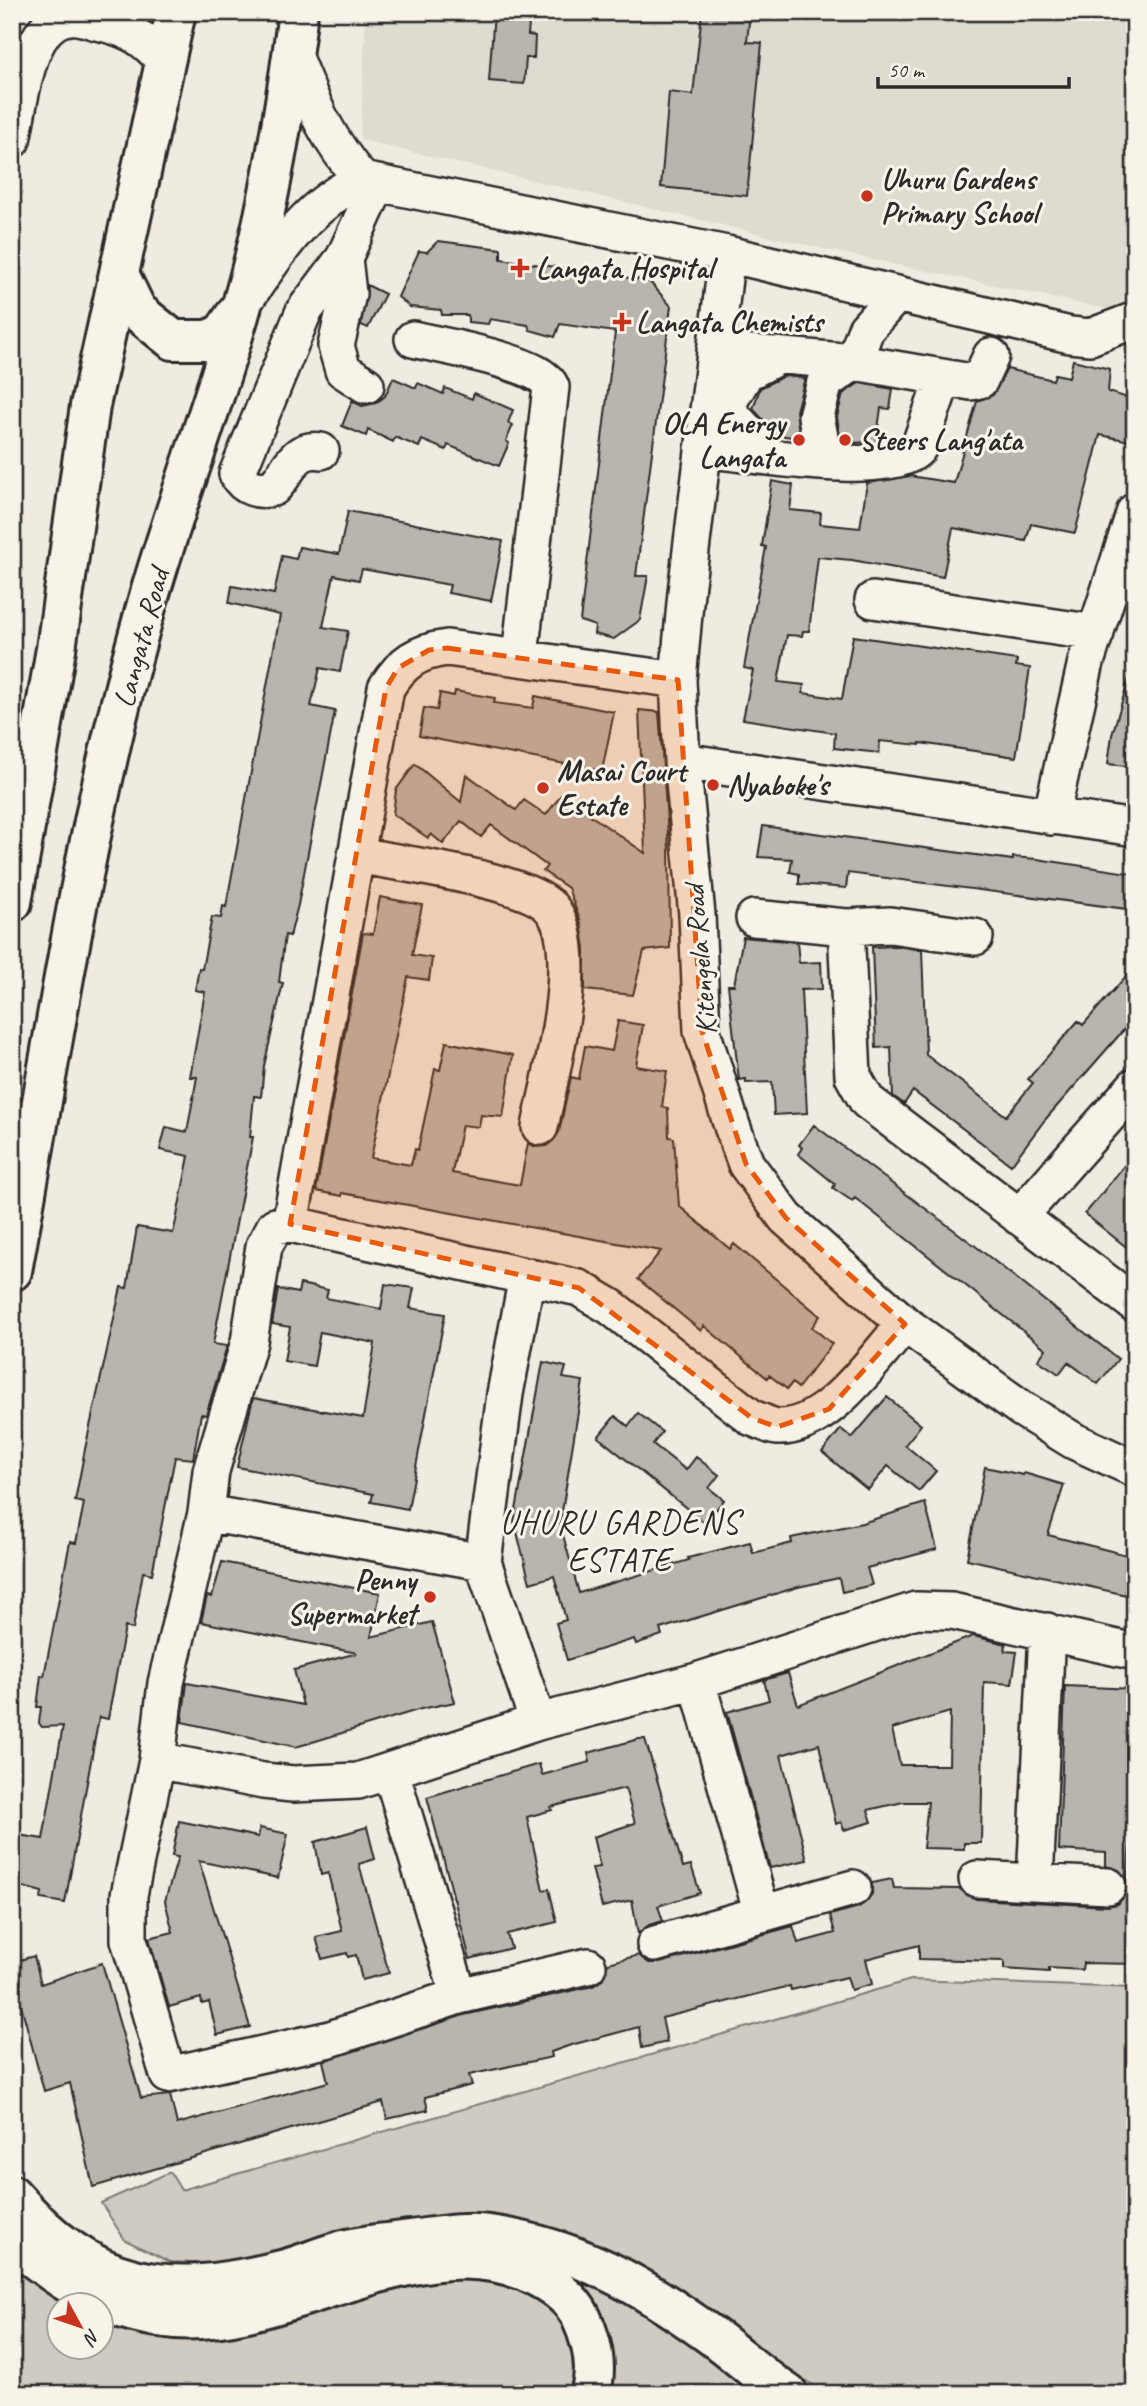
<svg xmlns="http://www.w3.org/2000/svg" width="1147" height="2406" viewBox="0 0 1147 2406" font-family="Caveat,sans-serif">
	<style>
		.built { fill: #dedbd1 }
		.green { fill: #cfcbc2; stroke: #7d7b76; stroke-width: 2 }
		.building { fill: #b8b5ae; stroke: #2b2b2b; stroke-width: 2; fill-rule: evenodd }
		.lines { fill: none; stroke-linecap: round; stroke-linejoin: round }
		.minor-casing { stroke: #2b2b2b; stroke-width: 40 }
		.major-casing { stroke: #2b2b2b; stroke-width: 44 }
		.highway-casing { stroke: #2b2b2b; stroke-width: 44 }
		.minor { stroke: #f7f3e8; stroke-width: 35 }
		.major { stroke: #f7f3e8; stroke-width: 38 }
		.highway { stroke: #f7f3e8; stroke-width: 38 }
		.marked { fill: #e8590c; fill-opacity: 0.2; stroke: #e8590c; stroke-width: 5; stroke-dasharray: 14 9; stroke-linejoin: round }
		.poi-dot { fill: #c8321e; stroke: #f7f3e8; stroke-width: 2.5 }
		.labels { text-anchor: middle; stroke-width: 6; stroke-linejoin: round; paint-order: stroke }
		.poi-label { font-size: 30px; font-weight: bold; fill: #2b2b2b; stroke: #f7f3e8; text-anchor: start }
		.street-label { font-size: 30px; fill: #2b2b2b; stroke: #f7f3e8 }
		.quarter-label { font-size: 33px; letter-spacing: 2px; fill: #2b2b2b; stroke: #f7f3e8 }
	</style>
	<rect width="100%" height="100%" fill="#efebe0"/>
	<filter id="ink" filterUnits="userSpaceOnUse"><feTurbulence type="fractalNoise" baseFrequency=".0143" numOctaves="2"/><feDisplacementMap in="SourceGraphic" scale="14" xChannelSelector="R" yChannelSelector="G"/><feConvolveMatrix kernelMatrix="1 2 1 2 8 2 1 2 1" color-interpolation-filters="sRGB"/></filter>
	<g filter="url(#ink)">
		<path class="built" d="M 366,12 L 1135,12 L 1135,296 L 1111,310 L 837,252 L 360,140 Z"/>
		<path class="green" d="M 911,1980 L 1135,1988 L 1135,2394 L 829,2394 L 776,2364 L 660,2277 L 583,2237 L 529,2224 L 461,2214 L 389,2222 L 216,2264 L 170,2262 L 125,2240 L 101,2203 L 170,2172 L 181,2190 Z
			M 12,2259 L 80,2304 L 60,2304 L 60,2346 L 102,2346 L 102,2314 L 452,2272 L 511,2281 L 553,2307 L 578,2352 L 575,2394 L 12,2394 Z
			M 551,2264 C 628,2300 697,2346 767,2394 L 608,2394 C 626,2333 589,2304 551,2264 Z"/>
		<path class="building" d="M 494,12 L 530,12 L 528,35 L 535,36 L 534,58 L 526,58 L 524,84 L 489,81 Z
			M 702,12 L 750,12 L 747,42 L 762,43 L 747,196 L 661,187 L 669,92 L 693,95 Z
			M 438,241 L 501,249 L 501,259 L 649,281 L 671,306 L 636,576 L 648,576 L 640,620 L 614,639 L 594,634 L 595,626 L 580,621 L 615,332 L 560,324 L 555,337 L 530,330 L 528,325 L 490,319 L 488,324 L 468,322 L 468,315 L 442,315 L 441,310 L 410,307 L 398,297 L 419,251 L 427,252 Z
			M 367,285 L 385,294 L 368,328 L 361,325 Z
			M 1073,360 L 1110,369 L 1108,392 L 1135,400 L 1135,442 L 1100,435 L 1075,533 L 1031,524 L 1026,541 L 953,528 L 943,577 L 852,560 L 818,557 L 809,631 L 803,631 L 802,636 L 787,635 L 778,682 L 804,685 L 803,693 L 842,699 L 853,636 L 1017,660 L 1016,666 L 1030,668 L 1016,757 L 920,743 L 920,745 L 880,741 L 879,753 L 834,748 L 835,733 L 743,719 L 753,670 L 744,668 L 766,547 L 762,546 L 772,481 L 793,485 L 790,510 L 821,513 L 820,524 L 860,528 L 867,483 L 910,476 L 954,483 L 977,401 L 993,395 L 1007,369 L 1053,380 L 1055,374 L 1069,377 Z
			M 784,376 L 805,378 L 796,411 L 800,438 L 778,435 L 753,409 L 760,388 Z
			M 393,378 L 416,388 L 418,383 L 443,394 L 445,388 L 472,399 L 474,393 L 513,410 L 508,423 L 513,425 L 506,441 L 509,443 L 499,466 L 448,445 L 446,450 L 422,440 L 419,447 L 395,437 L 393,442 L 368,430 L 366,436 L 342,426 L 352,401 L 362,406 L 376,403 L 385,396 Z
			M 859,383 L 893,389 L 890,409 L 881,408 L 876,442 L 848,443 L 840,437 L 837,417 L 843,394 Z
			M 348,511 L 503,541 L 491,601 L 448,593 L 450,585 L 362,569 L 359,580 L 334,575 L 323,627 L 348,631 L 340,672 L 320,668 L 311,706 L 335,711 L 298,905 L 290,936 L 285,935 L 279,982 L 283,983 L 264,1066 L 261,1097 L 254,1096 L 250,1137 L 253,1137 L 213,1344 L 227,1346 L 206,1415 L 201,1414 L 193,1459 L 175,1457 L 152,1574 L 143,1572 L 133,1629 L 125,1627 L 108,1719 L 99,1717 L 65,1903 L 41,1899 L 42,1892 L 12,1884 L 12,1834 L 43,1839 L 63,1726 L 42,1727 L 39,1723 L 41,1707 L 37,1707 L 41,1675 L 44,1676 L 70,1542 L 76,1543 L 84,1503 L 75,1501 L 85,1449 L 121,1287 L 127,1288 L 137,1227 L 173,1233 L 176,1221 L 189,1156 L 160,1150 L 166,1127 L 187,1132 L 197,1077 L 190,1077 L 205,992 L 195,990 L 199,968 L 202,969 L 212,917 L 221,918 L 223,906 L 226,907 L 280,615 L 229,603 L 232,586 L 274,594 L 282,556 L 296,559 L 299,547 L 339,554 Z
			M 1129,678 L 1135,679 L 1135,767 L 1108,764 L 1112,735 Z
			M 455,691 L 495,698 L 494,703 L 533,708 L 535,696 L 614,712 L 602,771 L 419,736 L 424,708 L 437,710 L 440,693 L 454,696 Z
			M 639,710 L 659,712 L 669,848 L 670,948 L 644,951 L 633,995 L 585,990 L 585,948 L 581,923 L 568,888 L 543,871 L 547,866 L 491,825 L 481,837 L 461,821 L 443,844 L 431,834 L 428,838 L 393,814 L 396,790 L 415,764 L 461,802 L 466,774 L 516,810 L 524,800 L 546,815 L 561,795 L 645,853 Z
			M 763,826 L 1013,860 L 1013,857 L 1037,859 L 1135,874 L 1135,910 L 848,873 L 846,888 L 799,884 L 799,874 L 790,872 L 792,859 L 758,857 Z
			M 380,897 L 422,905 L 412,955 L 432,958 L 429,980 L 408,977 L 371,1158 L 411,1165 L 415,1149 L 418,1150 L 435,1069 L 440,1070 L 446,1042 L 513,1055 L 503,1117 L 481,1115 L 479,1127 L 462,1125 L 452,1173 L 520,1185 L 528,1143 L 536,1147 L 547,1146 L 559,1132 L 571,1077 L 579,1079 L 585,1046 L 612,1051 L 618,1021 L 643,1025 L 636,1066 L 667,1071 L 662,1107 L 668,1108 L 669,1137 L 674,1138 L 679,1206 L 730,1249 L 734,1244 L 820,1316 L 812,1327 L 832,1344 L 798,1388 L 792,1383 L 787,1389 L 769,1375 L 767,1378 L 704,1326 L 701,1331 L 638,1279 L 661,1251 L 342,1193 L 342,1196 L 316,1191 L 363,933 L 373,934 Z
			M 743,937 L 797,942 L 799,963 L 821,962 L 822,989 L 801,990 L 807,1113 L 774,1115 L 772,1082 L 746,1083 L 746,1079 L 739,1080 L 728,985 L 734,985 Z
			M 896,946 L 922,950 L 926,1055 L 1006,1116 L 1033,1083 L 1028,1079 L 1058,1044 L 1078,1021 L 1083,1025 L 1135,966 L 1135,1017 L 1044,1121 L 1011,1165 L 913,1091 L 904,1104 L 893,1096 L 891,1047 L 876,1048 L 872,947 Z
			M 814,1125 L 978,1248 L 1118,1359 L 1098,1384 L 1068,1362 L 1059,1374 L 1038,1360 L 1046,1349 L 855,1198 L 852,1201 L 833,1188 L 835,1184 L 798,1154 L 802,1148 L 799,1145 Z
			M 1135,1152 L 1135,1254 L 1085,1214 Z
			M 300,1284 L 328,1290 L 326,1298 L 381,1309 L 385,1284 L 414,1288 L 410,1308 L 445,1314 L 408,1509 L 371,1502 L 373,1494 L 237,1467 L 253,1398 L 363,1418 L 375,1343 L 320,1332 L 314,1366 L 284,1361 L 290,1327 L 272,1324 L 278,1289 L 298,1293 Z
			M 543,1362 L 566,1367 L 563,1378 L 583,1381 L 560,1524 L 579,1593 L 689,1560 L 688,1558 L 750,1542 L 753,1553 L 792,1543 L 791,1538 L 862,1523 L 925,1503 L 937,1549 L 867,1568 L 872,1585 L 842,1592 L 839,1578 L 798,1587 L 660,1629 L 662,1635 L 636,1644 L 634,1639 L 567,1660 L 556,1623 L 566,1620 L 554,1576 L 530,1583 L 514,1521 Z
			M 887,1397 L 921,1425 L 905,1445 L 936,1471 L 919,1491 L 888,1466 L 868,1490 L 822,1452 L 841,1429 L 852,1438 Z
			M 638,1413 L 662,1432 L 653,1444 L 686,1470 L 696,1457 L 719,1475 L 709,1488 L 724,1500 L 705,1523 L 598,1437 L 615,1416 L 628,1426 Z
			M 985,1467 L 1023,1475 L 1024,1473 L 1064,1485 L 1048,1535 L 1135,1557 L 1135,1597 L 967,1559 Z
			M 222,1562 L 380,1593 L 371,1637 L 432,1622 L 455,1702 L 421,1709 L 296,1747 L 182,1722 L 187,1683 L 303,1705 L 294,1670 L 357,1653 L 201,1622 L 207,1596 L 212,1597 Z
			M 973,1636 L 1006,1644 L 1005,1651 L 1017,1652 L 1012,1684 L 984,1682 L 981,1843 L 964,1843 L 964,1849 L 923,1848 L 928,1802 L 903,1802 L 868,1810 L 872,1822 L 844,1830 L 841,1822 L 836,1824 L 819,1744 L 781,1755 L 807,1860 L 770,1868 L 727,1712 L 769,1700 L 764,1680 L 788,1673 L 798,1705 ZM 950,1712 L 949,1765 L 900,1765 L 892,1729 Z
			M 1065,1686 L 1135,1689 L 1135,1775 L 1127,1882 L 1119,1870 L 1106,1866 L 1106,1853 L 1059,1850 Z
			M 639,1739 L 645,1739 L 683,1867 L 691,1865 L 700,1893 L 658,1906 L 663,1921 L 649,1925 L 638,1934 L 632,1900 L 602,1907 L 592,1868 L 600,1867 L 593,1837 L 635,1823 L 625,1788 L 551,1807 L 552,1810 L 527,1817 L 543,1890 L 549,1889 L 557,1922 L 507,1934 L 511,1948 L 470,1959 L 427,1797 L 539,1764 L 542,1775 L 590,1762 L 588,1753 Z
			M 179,1821 L 258,1837 L 260,1828 L 288,1834 L 278,1878 L 199,1861 L 250,2027 L 217,2035 L 209,2002 L 202,2004 L 201,1998 L 169,2007 L 149,1938 L 173,1932 L 165,1901 L 178,1857 L 172,1856 Z
			M 367,1827 L 375,1859 L 359,1864 L 389,1973 L 362,1980 L 356,1955 L 348,1957 L 347,1953 L 322,1959 L 316,1937 L 342,1931 L 328,1873 L 321,1875 L 315,1842 Z
			M 892,1879 L 894,1888 L 960,1889 L 976,1899 L 1107,1906 L 1118,1904 L 1127,1892 L 1127,1895 L 1135,1895 L 1135,1964 L 1083,1963 L 1082,1970 L 1049,1968 L 1049,1972 L 1004,1969 L 1004,1961 L 919,1959 L 919,1945 L 866,1959 L 872,1984 L 851,1990 L 847,1977 L 791,1990 L 790,1986 L 662,2018 L 667,2042 L 642,2048 L 639,2027 L 571,2045 L 551,2052 L 552,2057 L 469,2075 L 472,2085 L 425,2097 L 428,2110 L 387,2119 L 383,2102 L 93,2187 L 70,2083 L 44,2091 L 12,1971 L 12,1962 L 34,1956 L 41,1984 L 102,1963 L 141,2098 L 170,2095 L 177,2124 L 328,2082 L 323,2061 L 464,2015 L 593,1986 L 602,1980 L 608,1963 L 639,1955 L 649,1963 L 660,1963 L 793,1926 L 798,1943 L 835,1933 L 830,1915 L 859,1907 L 872,1894 L 872,1883 Z"/>
		<g class="lines">
			<defs>
				<path id="minor" d="M 293,55 C 314,107 325,136 362,180
					M 12,140 C 20,106 26,18 71,17 C 79,16 89,20 97,22 C 128,28 145,38 165,62
					M 727,254 L 686,592 L 678,680 L 682,761 L 697,915 L 702,1031 L 732,1126 L 746,1164 L 786,1218 L 905,1324 L 1022,1409 L 1074,1441 L 1135,1469
					M 248,296 C 280,249 309,203 362,180 L 727,254 L 1070,335 L 1090,337 L 1135,320
					M 413,339 C 441,346 541,362 551,387 L 520,656
					M 715,350 L 854,362 L 971,382 L 980,380 L 991,356
					M 366,385 L 343,370 L 336,346 L 348,294 L 344,258 L 378,183
					M 703,449 C 744,453 896,480 919,447 L 943,379
					M 321,451 C 292,447 290,472 273,488 C 259,492 244,488 237,474 L 304,311 L 344,258
					M 769,455 L 725,408 L 746,373 L 779,356
					M 841,463 L 822,448 L 816,416 L 825,382 L 854,362 L 866,329 L 897,294
					M 873,600 L 1096,633
					M 682,761 L 1135,828
					M 1051,817 L 1086,662 L 1135,511
					M 357,855 C 398,863 527,880 551,908 C 586,948 550,1076 540,1127
					M 754,918 L 846,927 L 890,925 L 975,937
					M 846,927 L 853,1076 L 867,1101 L 1135,1304
					M 1019,1217 L 1135,1086
					M 290,1224 L 386,688 C 402,662 417,652 447,648 L 678,680
					M 527,1276 L 505,1394 L 483,1562 L 538,1722
					M 206,1513 L 483,1562
					M 697,1681 L 762,1914
					M 157,1760 L 263,1781 L 293,1784 L 358,1781 L 538,1722 L 697,1681 L 916,1610 L 952,1611 L 1135,1652
					M 391,1772 L 459,1996
					M 977,1879 L 1108,1886
					M 1035,1882 L 1047,1631
					M 655,1944 L 853,1888
					M 588,1966 L 459,1996 L 330,2039 L 168,2075 L 129,1940 L 129,1895 L 157,1760 L 166,1683 L 206,1513 L 211,1471 L 249,1342 L 264,1246 L 275,1226 L 290,1224 L 579,1288 L 611,1307 L 752,1418 C 759,1420 769,1426 777,1427 C 827,1430 875,1357 905,1324"/>
				<path id="major" d="M 119,274 L 137,311 L 173,340 L 209,340 L 223,333 L 240,308
					M 12,902 L 56,649 L 90,406 L 176,12
					M 12,1271 C 54,1043 86,812 151,590 C 179,495 215,401 242,305 C 269,210 285,110 298,12"/>
				<path id="highway" d="M 12,2195 C 93,2290 166,2299 282,2270 C 306,2264 329,2252 353,2248 C 372,2244 391,2243 410,2240 C 435,2237 465,2231 489,2235 C 577,2247 642,2285 712,2336 C 738,2355 761,2377 788,2394
					M 12,2240 C 60,2282 111,2315 176,2319 C 291,2327 429,2217 539,2278 C 556,2287 572,2299 581,2317 C 592,2341 599,2367 590,2394"/>
			</defs>
			<use href="#minor" class="minor-casing"/>
			<use href="#major" class="major-casing"/>
			<use href="#highway" class="highway-casing"/>
			<use href="#minor" class="minor"/>
			<use href="#major" class="major"/>
			<use href="#highway" class="highway"/>
		</g>
	</g>
	<path class="marked" d="M 447,648 L 678,680 L 702,1031 L 746,1164 L 786,1218 L 905,1324 L 829,1409 L 777,1427 L 752,1418 L 579,1288 L 290,1224 L 386,688 L 398,668 L 429,650 Z"/>
	<g class="poi-dot">
		<circle cx="867" cy="196" r="7"/>
		<path d="M516.5 257.5h7v7h7v7h-7v7h-7v-7h-7v-7h7z"/>
		<path d="M618.5 311.5h7v7h7v7h-7v7h-7v-7h-7v-7h7z"/>
		<circle cx="799" cy="440" r="7"/>
		<circle cx="845" cy="440" r="7"/>
		<circle cx="713" cy="785" r="7"/>
		<circle cx="543" cy="788" r="7"/>
		<circle cx="430" cy="1597" r="7"/>
	</g>
	<g class="labels">
		<g class="poi-label">
			<text x="881" y="189">Uhuru Gardens<tspan x="881" dy="34">Primary School</tspan></text>
			<text x="536" y="278">Langata Hospital</text>
			<text x="636" y="332">Langata Chemists</text>
			<text x="785" y="433" text-anchor="end">OLA Energy<tspan x="785" dy="34">Langata</tspan></text>
			<text x="859" y="450">Steers Lang'ata</text>
			<text x="557" y="781">Masai Court<tspan x="557" dy="34">Estate</tspan></text>
			<text x="727" y="795">Nyaboke's</text>
			<text x="416" y="1590" text-anchor="end">Penny<tspan x="416" dy="34">Supermarket</tspan></text>
		</g>
		<g class="street-label">
			<text transform="translate(141 638) rotate(-75)" y="10">Langata Road</text>
			<text transform="translate(700 960) rotate(-95)" y="10">Kitengela Road</text>
		</g>
		<g class="quarter-label">
			<text x="620" y="1533">UHURU GARDENS<tspan x="620" dy="38">ESTATE</tspan></text>
		</g>
	</g>
	<rect width="1147" height="2406" fill="none" stroke="#f7f3e8" stroke-width="42"/>
	<rect x="21" y="21" width="1105" height="2364" fill="none" stroke="#2b2b2b" stroke-width="2.5" filter="url(#ink)"/>
	<g transform="translate(80 2326) rotate(130)"><circle r="33" fill="#f7f3e8" stroke="#a5a39c" stroke-width="2"/>
	<path d="M0-5L12 26L0 18L-12 26Z" fill="#c8321e"/>
	<text y="-10" font-size="19" font-weight="bold" text-anchor="middle" fill="#2b2b2b">N</text>
	</g>
	<path d="M878 77v10h191v-10" fill="none" stroke="#2b2b2b" stroke-width="3.5"/>
	<text x="888" y="77" font-size="21" fill="#2b2b2b" stroke="#f7f3e8" stroke-width="5" paint-order="stroke">50 m</text>
</svg>
